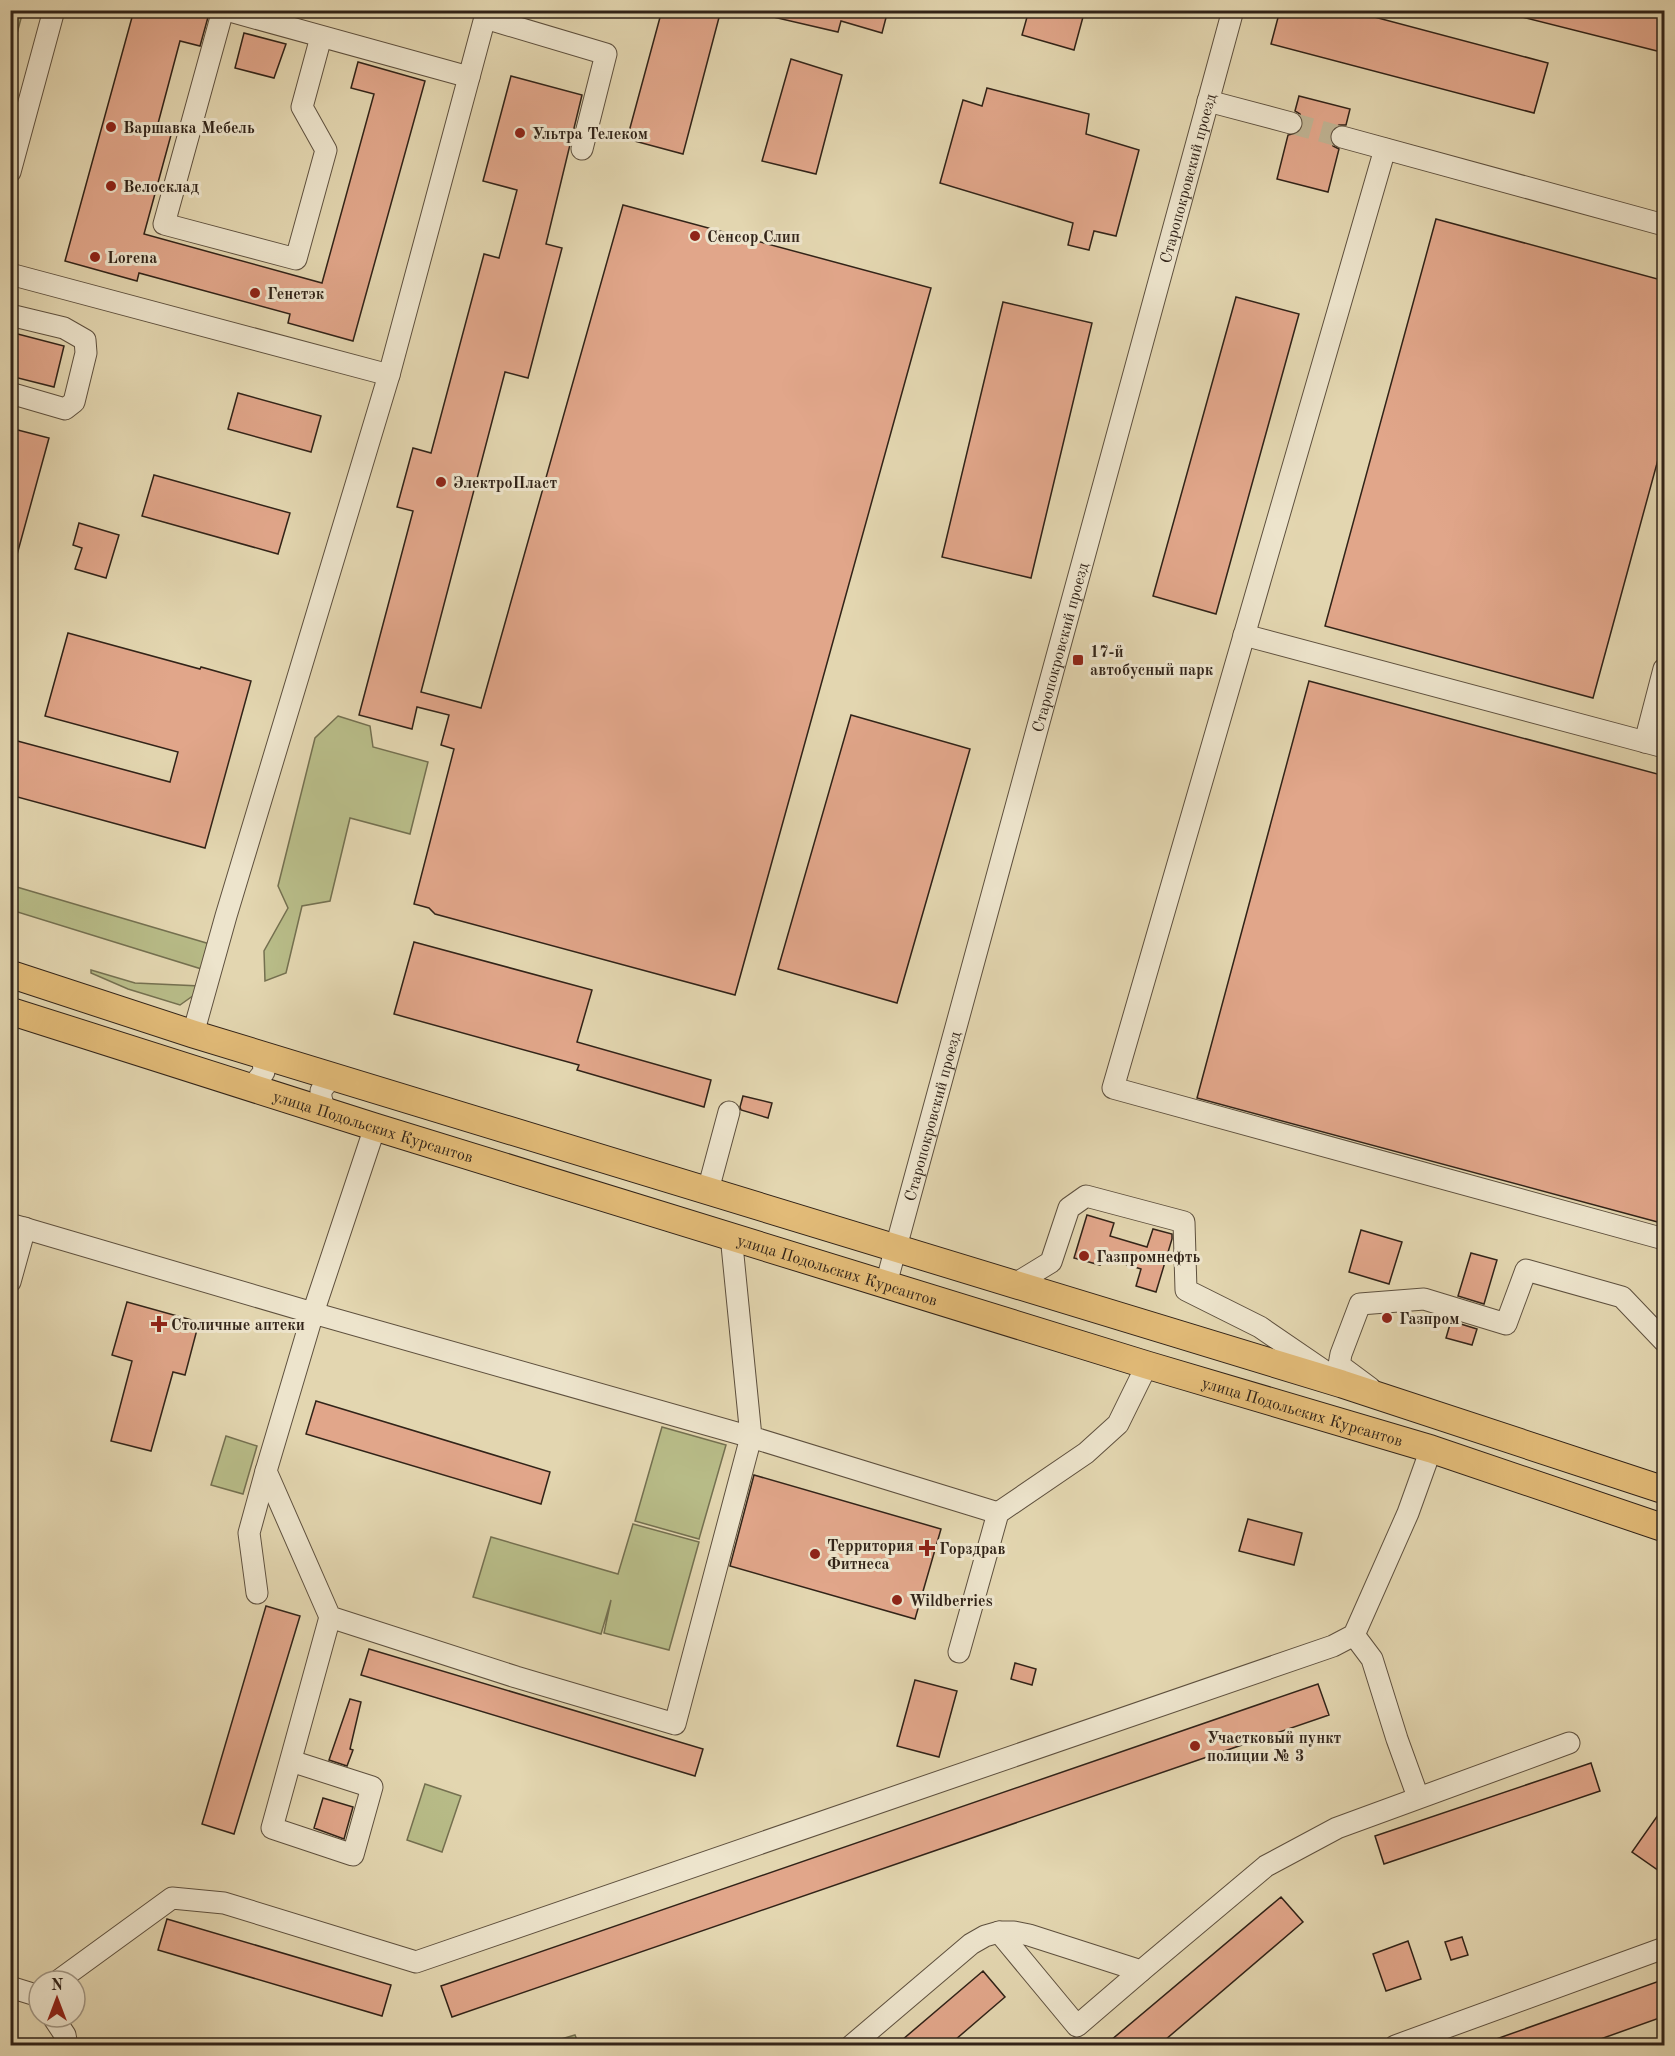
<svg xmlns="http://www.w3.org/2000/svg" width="1675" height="2056" viewBox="0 0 1675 2056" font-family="'Old Standard TT',serif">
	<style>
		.green { fill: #b8bc88; stroke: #747050; stroke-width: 1.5 }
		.building { fill: #e1a68a; stroke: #312318; stroke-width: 1.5 }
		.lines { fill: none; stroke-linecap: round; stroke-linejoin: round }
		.minor-tunnel { stroke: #bfb292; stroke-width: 21; stroke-dasharray: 21 10; stroke-linecap: butt }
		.minor-casing { stroke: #5e503e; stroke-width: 23 }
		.major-casing { stroke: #312318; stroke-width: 29 }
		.minor { stroke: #ede4cc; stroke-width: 21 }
		.major { stroke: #e2bb78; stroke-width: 27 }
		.poi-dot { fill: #8f2418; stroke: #ede4cc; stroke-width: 2 }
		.labels { text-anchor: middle; stroke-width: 6; stroke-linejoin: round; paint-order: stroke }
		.poi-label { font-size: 16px; font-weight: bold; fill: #312318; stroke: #ede4cc; text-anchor: start }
		.street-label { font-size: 16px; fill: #312318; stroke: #ede4cc }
	</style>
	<rect width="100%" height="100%" fill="#e3d6b0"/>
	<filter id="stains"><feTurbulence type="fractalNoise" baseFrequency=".00333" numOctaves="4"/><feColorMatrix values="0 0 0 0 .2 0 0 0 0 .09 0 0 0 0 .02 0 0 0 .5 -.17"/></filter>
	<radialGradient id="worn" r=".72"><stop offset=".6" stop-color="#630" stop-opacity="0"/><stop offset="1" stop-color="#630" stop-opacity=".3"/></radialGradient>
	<path class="green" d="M 11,10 L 23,11 L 11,56 L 10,11 Z
		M 338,716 L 370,726 L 373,747 L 428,762 L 410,834 L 350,818 L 330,901 L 302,906 L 286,973 L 265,981 L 264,951 L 288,908 L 278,886 L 315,738 Z
		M 10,885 L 220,947 L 208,971 L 11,910 Z
		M 91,970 L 135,983 L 200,986 L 194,995 L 180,1005 L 128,989 L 91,973 Z
		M 662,1427 L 726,1445 L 699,1539 L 635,1521 Z
		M 226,1436 L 257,1446 L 243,1494 L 211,1485 Z
		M 633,1524 L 699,1542 L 669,1650 L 604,1633 L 611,1600 L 601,1634 L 473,1597 L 491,1537 L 618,1574 Z
		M 425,1784 L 461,1796 L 442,1852 L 407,1840 Z
		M 575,2035 L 579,2045 L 541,2045 Z"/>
	<path class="building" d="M 134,10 L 210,10 L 200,46 L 180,41 L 156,131 L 171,135 L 144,234 L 322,283 L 374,94 L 351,88 L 358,62 L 425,81 L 353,341 L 288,323 L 290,314 L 139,273 L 137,281 L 65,261 Z
		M 662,10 L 721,10 L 683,154 L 627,139 Z
		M 774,10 L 888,10 L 882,33 L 841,21 L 838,32 L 773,17 Z
		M 1029,10 L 1061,10 L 1083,17 L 1074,50 L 1022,35 Z
		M 1280,10 L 1348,10 L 1548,63 L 1534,113 L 1271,44 Z
		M 1519,10 L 1665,10 L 1665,53 L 1518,16 Z
		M 244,33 L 286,44 L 274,78 L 235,68 Z
		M 791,59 L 842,75 L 816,174 L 762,161 Z
		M 511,76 L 582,95 L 546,244 L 562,248 L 528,378 L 505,372 L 421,692 L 481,708 L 623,205 L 931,288 L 735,995 L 435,914 L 429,908 L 414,904 L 454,749 L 441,745 L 449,715 L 417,707 L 412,729 L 359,715 L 413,511 L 397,507 L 413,448 L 431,453 L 484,254 L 499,258 L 517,190 L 483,181 Z
		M 987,88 L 1089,114 L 1086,134 L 1139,150 L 1116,236 L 1094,231 L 1089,250 L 1068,245 L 1073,223 L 940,183 L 963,100 L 982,106 Z
		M 1299,96 L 1350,109 L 1346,125 L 1339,125 L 1334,128 L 1330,134 L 1333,146 L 1339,149 L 1328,192 L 1277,179 L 1288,135 L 1300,132 L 1303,126 L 1300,114 L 1295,111 Z
		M 1436,219 L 1665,281 L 1665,434 L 1593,698 L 1325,626 Z
		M 1236,297 L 1299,314 L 1216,614 L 1153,596 Z
		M 1003,302 L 1092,323 L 1031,578 L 942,557 Z
		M 10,332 L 64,346 L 54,387 L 10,376 Z
		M 238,393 L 321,416 L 311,452 L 228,429 Z
		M 10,428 L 49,438 L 15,562 L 10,562 Z
		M 154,475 L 290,513 L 278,554 L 142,516 Z
		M 79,523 L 119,535 L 106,578 L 75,569 L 82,548 L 73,545 Z
		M 68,633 L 200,669 L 201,667 L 251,681 L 205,848 L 10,795 L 10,739 L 170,782 L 178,752 L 45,716 Z
		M 1309,681 L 1665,776 L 1665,1224 L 1197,1098 Z
		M 851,715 L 970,749 L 897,1003 L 778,969 Z
		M 414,942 L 592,990 L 577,1042 L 711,1080 L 704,1107 L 577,1070 L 579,1065 L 394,1014 Z
		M 743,1096 L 772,1103 L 768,1118 L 741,1110 L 740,1107 Z
		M 1087,1215 L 1114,1223 L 1110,1236 L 1147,1247 L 1153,1229 L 1172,1234 L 1172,1239 L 1156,1292 L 1136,1286 L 1141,1269 L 1102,1257 L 1100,1265 L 1074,1258 Z
		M 1361,1230 L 1402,1242 L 1389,1284 L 1349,1272 Z
		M 1471,1253 L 1497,1260 L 1484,1304 L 1458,1296 Z
		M 127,1302 L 199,1322 L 185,1375 L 173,1372 L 151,1451 L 111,1441 L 132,1361 L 112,1355 Z
		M 1451,1321 L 1477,1329 L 1472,1345 L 1446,1338 Z
		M 316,1401 L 550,1472 L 541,1504 L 306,1434 Z
		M 754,1475 L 941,1529 L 915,1619 L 730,1566 Z
		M 1248,1519 L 1302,1533 L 1294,1565 L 1239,1551 Z
		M 266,1606 L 300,1616 L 234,1834 L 202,1824 Z
		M 369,1649 L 703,1749 L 695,1776 L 361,1675 Z
		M 1015,1663 L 1036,1669 L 1032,1685 L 1011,1679 Z
		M 915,1680 L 957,1691 L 939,1757 L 897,1746 Z
		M 1318,1684 L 1329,1715 L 452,2017 L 441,1986 Z
		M 350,1699 L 361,1702 L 350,1749 L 353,1750 L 347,1766 L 329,1760 Z
		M 1591,1763 L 1600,1791 L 1384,1864 L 1375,1836 Z
		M 323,1798 L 353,1807 L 344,1839 L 314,1828 Z
		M 1665,1805 L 1665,1875 L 1632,1852 Z
		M 1281,1897 L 1303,1922 L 1158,2046 L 1104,2046 Z
		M 167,1919 L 391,1985 L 382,2016 L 158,1950 Z
		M 1462,1937 L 1468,1955 L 1451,1960 L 1445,1942 Z
		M 1408,1941 L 1421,1979 L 1386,1991 L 1373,1954 Z
		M 983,1971 L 1005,1997 L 948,2046 L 895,2046 Z
		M 1665,1979 L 1665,2016 L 1581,2046 L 1485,2046 L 1485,2043 Z"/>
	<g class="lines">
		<path class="minor-tunnel" d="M 1291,123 L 1342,137"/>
		<defs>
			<g id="minor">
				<path d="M 223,10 L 164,224 L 296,259 L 326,150 L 302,107 L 321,37"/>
				<path d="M 226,10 L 469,77"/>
				<path d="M 485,18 L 606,54 L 582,149"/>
				<path d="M 1208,101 L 1291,123"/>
				<path d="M 1342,137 L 1664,225"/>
				<path d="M 1385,149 L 1113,1088 L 1664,1239"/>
				<path d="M 10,172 L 54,10"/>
				<path d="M 10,274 L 389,375"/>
				<path d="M 10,315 L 64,328 L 85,340 L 86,353 L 74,402 L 65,409 L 10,393"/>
				<path d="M 1244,635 L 1664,747"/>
				<path d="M 1645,742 L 1664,669"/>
				<path d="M 193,1034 L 226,916 L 389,375 L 487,10"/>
				<path d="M 242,1084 L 255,1083 L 264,1072 L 263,1059 L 252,1051"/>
				<path d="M 333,1114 C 324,1109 320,1102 321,1091 C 327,1081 333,1077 344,1079"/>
				<path d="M 708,1190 L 729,1112"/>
				<path d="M 10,1224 L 313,1313 L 375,1127"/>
				<path d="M 731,1235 L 751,1437 L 998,1513"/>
				<path d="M 10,1282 L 25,1228"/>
				<path id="s1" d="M 886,1284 L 1233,10"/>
				<path d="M 1015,1284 L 1051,1262 L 1069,1208 L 1086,1196 L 1184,1222 L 1186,1290 L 1260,1327 L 1330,1375"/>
				<path d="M 313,1313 L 751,1437 L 675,1724 L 516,1677 L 330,1617 L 266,1471 Z"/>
				<path d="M 1370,1388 L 1339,1365 L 1341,1354 L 1360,1304 L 1424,1299 L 1506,1324 L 1526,1270 L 1622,1297 L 1664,1341"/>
				<path d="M 257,1593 L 249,1533 L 266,1471"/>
				<path d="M 1354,1635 L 1372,1659 L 1397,1739 L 1418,1797"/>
				<path d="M 959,1652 L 998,1513 L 1086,1453 L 1118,1424 L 1147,1365"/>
				<path d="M 291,1761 L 372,1787 L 353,1855 L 272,1828 L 330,1617"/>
				<path d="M 999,1932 L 1077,2026 L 1141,1971"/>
				<path d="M 58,1981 L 172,1898 L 224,1903 L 416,1962 L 1333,1646 L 1354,1635 L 1408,1513 L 1431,1449"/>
				<path d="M 10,1987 L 39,1996"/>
				<path d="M 53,2017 L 65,2035 L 67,2046"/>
				<path d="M 851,2046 L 971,1944 L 985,1936 L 999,1932 L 1014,1932 L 1029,1935 L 1141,1971 L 1266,1866 L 1337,1828 L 1569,1743"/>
				<path d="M 1395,2046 L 1664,1948"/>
			</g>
			<g id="major">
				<path d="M 10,974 L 193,1034 L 1342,1384 L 1664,1490"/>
				<path id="s2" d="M 10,1011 L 375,1127 L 1147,1365 L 1431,1449 L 1664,1528"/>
			</g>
		</defs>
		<use href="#minor" class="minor-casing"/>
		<use href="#major" class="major-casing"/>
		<use href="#minor" class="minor"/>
		<use href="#major" class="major"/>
	</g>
	<g class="poi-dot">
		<circle cx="111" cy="127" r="6"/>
		<circle cx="520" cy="133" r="6"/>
		<circle cx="111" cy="186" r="6"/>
		<circle cx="695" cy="236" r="6"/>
		<circle cx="95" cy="257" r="6"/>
		<circle cx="255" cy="293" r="6"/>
		<circle cx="441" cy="482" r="6"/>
		<rect x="1072" y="654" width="12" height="12" rx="3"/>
		<circle cx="1084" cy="1256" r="6"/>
		<circle cx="1387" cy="1318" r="6"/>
		<path d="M156 1315h6v6h6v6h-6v6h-6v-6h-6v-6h6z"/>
		<path d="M924 1539h6v6h6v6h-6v6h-6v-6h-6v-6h6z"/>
		<circle cx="815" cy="1554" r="6"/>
		<circle cx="897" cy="1600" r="6"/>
		<circle cx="1195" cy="1746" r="6"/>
	</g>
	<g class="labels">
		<g class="poi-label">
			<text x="123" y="133">Варшавка Мебель</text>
			<text x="532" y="139">Ультра Телеком</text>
			<text x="123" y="192">Велосклад</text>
			<text x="707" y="242">Сенсор Слип</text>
			<text x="107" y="263">Lorena</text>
			<text x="267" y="299">Генетэк</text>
			<text x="453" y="488">ЭлектроПласт</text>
			<text x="1090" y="657">17-й<tspan x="1090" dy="18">автобусный парк</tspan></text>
			<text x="1096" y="1262">Газпромнефть</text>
			<text x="1399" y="1324">Газпром</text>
			<text x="171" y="1330">Столичные аптеки</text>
			<text x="827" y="1551">Территория<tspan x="827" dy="18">Фитнеса</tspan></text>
			<text x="939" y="1554">Горздрав</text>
			<text x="909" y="1606">Wildberries</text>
			<text x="1207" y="1743">Участковый пункт<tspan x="1207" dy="18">полиции № 3</tspan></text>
		</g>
		<g class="street-label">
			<text dy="6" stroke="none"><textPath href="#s1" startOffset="1146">Старопокровский проезд</textPath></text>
			<text dy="6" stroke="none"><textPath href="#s1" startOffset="660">Старопокровский проезд</textPath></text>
			<text dy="6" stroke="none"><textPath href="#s1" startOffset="174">Старопокровский проезд</textPath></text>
			<text dy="6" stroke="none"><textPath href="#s2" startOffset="381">улица Подольских Курсантов</textPath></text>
			<text dy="6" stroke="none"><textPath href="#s2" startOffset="867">улица Подольских Курсантов</textPath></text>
			<text dy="6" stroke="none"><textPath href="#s2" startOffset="1353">улица Подольских Курсантов</textPath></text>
		</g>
	</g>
	<rect width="1675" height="2056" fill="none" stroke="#e3d6b0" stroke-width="36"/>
	<rect x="12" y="12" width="1651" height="2032" fill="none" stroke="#312318" stroke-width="3"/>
	<rect x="18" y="18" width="1639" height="2020" fill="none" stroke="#312318" stroke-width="1.5"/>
	<g transform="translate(57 1999)"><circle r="28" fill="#ede4cc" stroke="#a29784" stroke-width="1.5"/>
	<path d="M0-4.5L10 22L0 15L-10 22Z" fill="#8f2418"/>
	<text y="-9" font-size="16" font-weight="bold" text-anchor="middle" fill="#312318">N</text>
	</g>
	<rect width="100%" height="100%" filter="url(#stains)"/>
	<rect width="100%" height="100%" fill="url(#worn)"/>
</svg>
